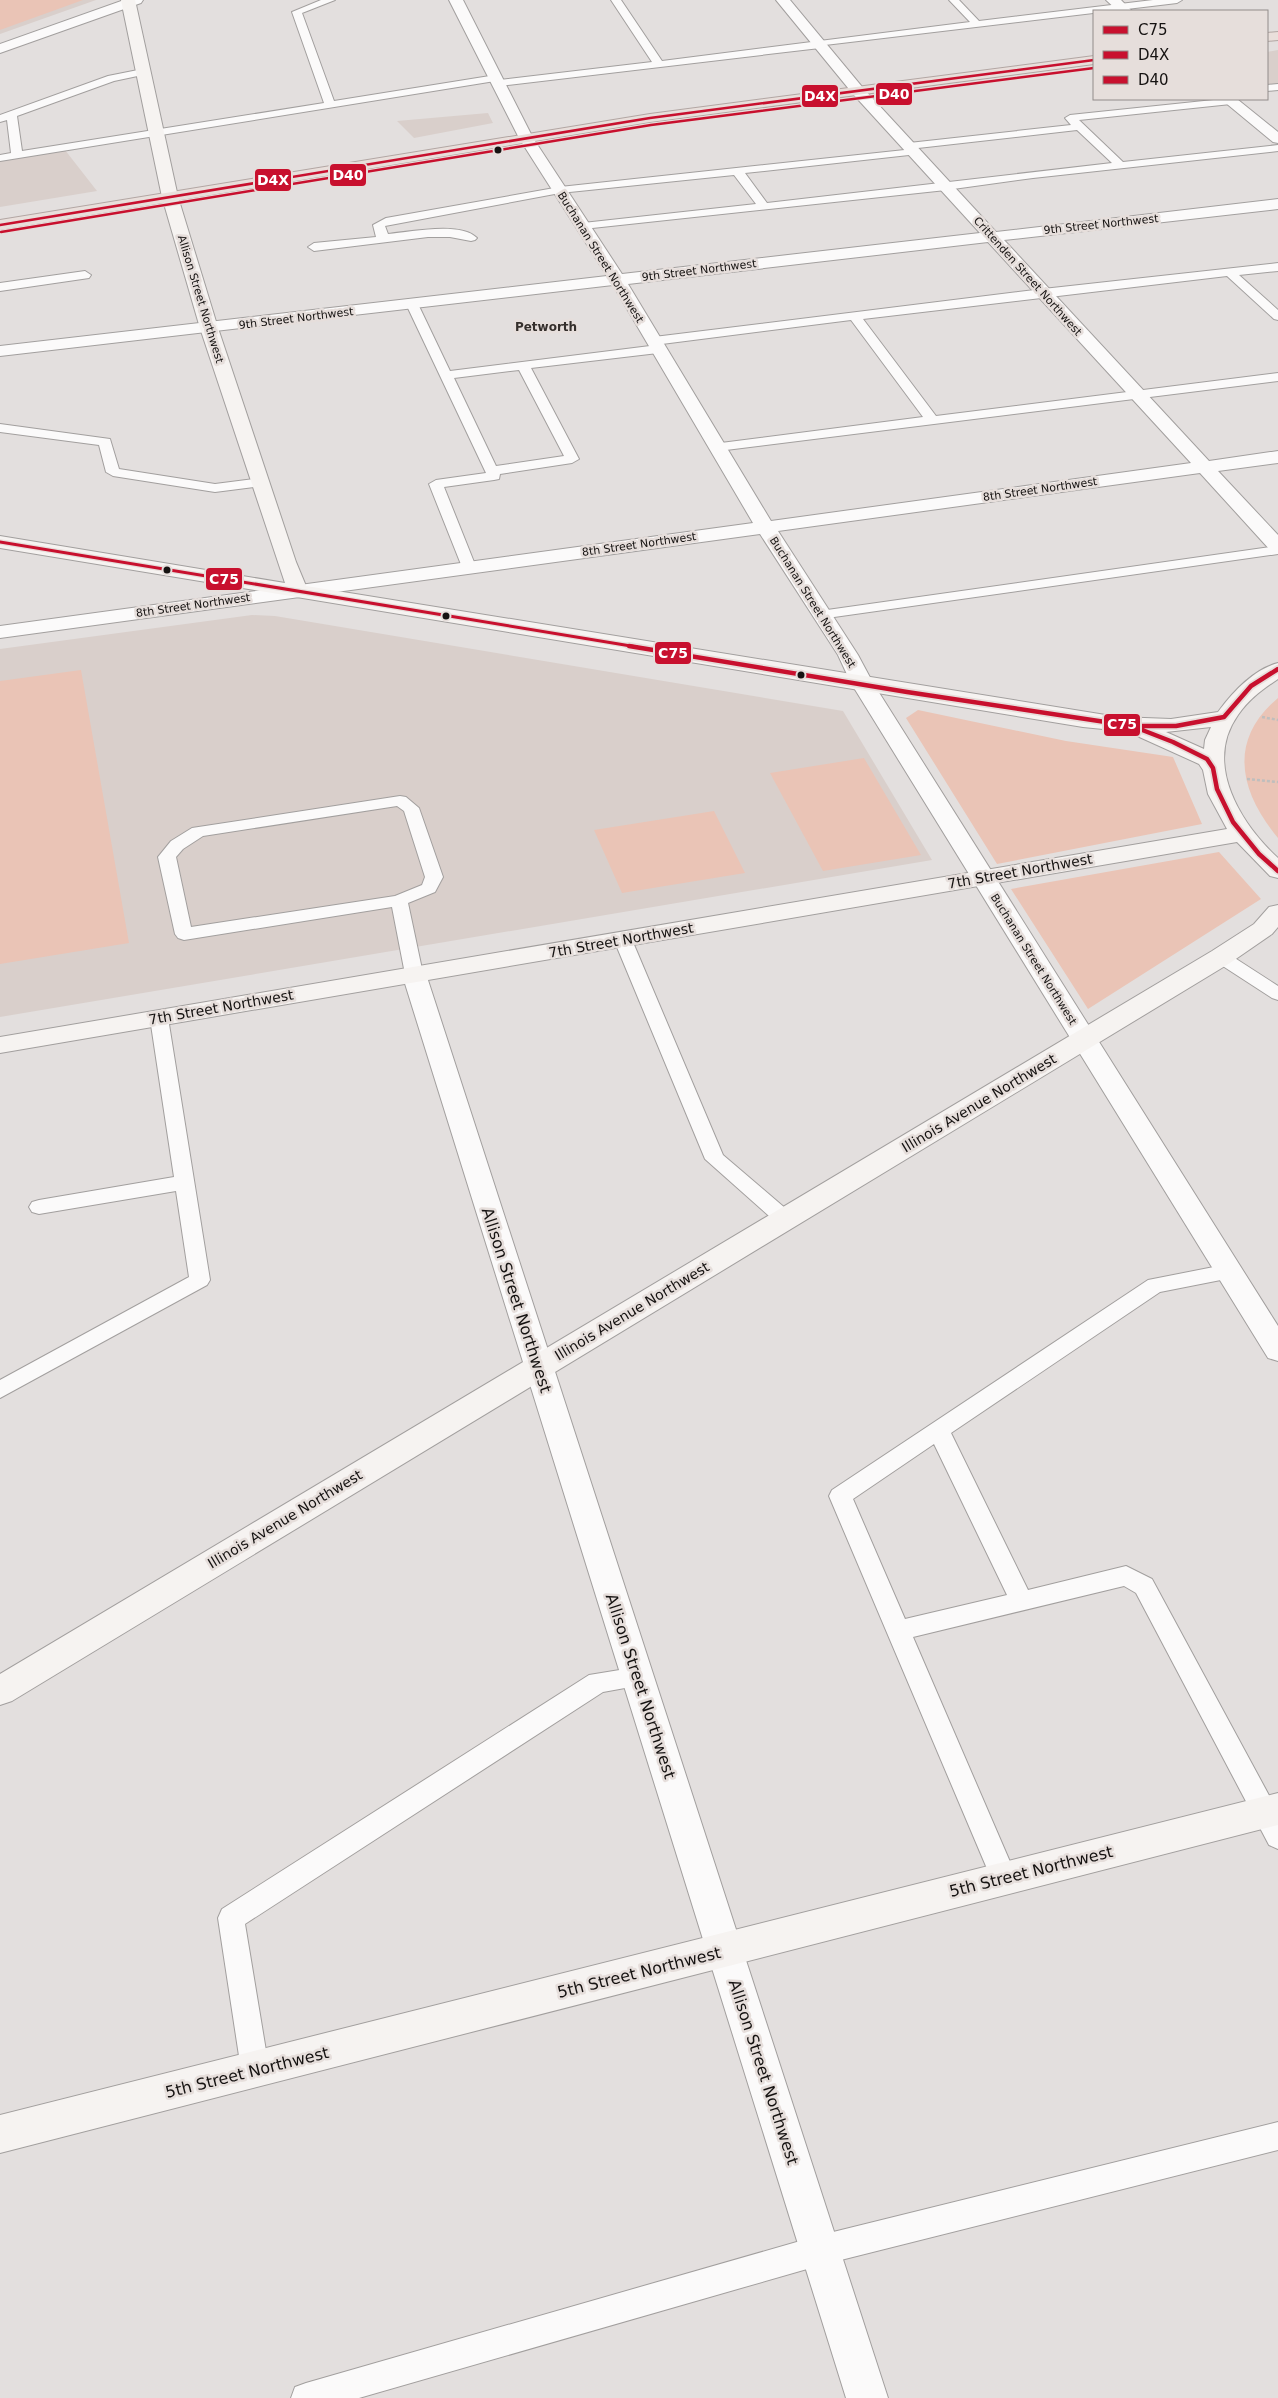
<svg xmlns="http://www.w3.org/2000/svg" width="1278" height="2398" viewBox="0 0 1278 2398" font-family="'DejaVu Sans',sans-serif">
	<style>
		.built { fill: #d9cfcb }
		.green { fill: #eac4b6 }
		.lines { fill: none; stroke-linecap: round; stroke-linejoin: round }
		.lane-casing { stroke: #a29f9e; stroke-width: 2 }
		.street-casing { stroke: #a29f9e; stroke-width: 2 }
		.secondary-casing { stroke: #a29f9e; stroke-width: 2 }
		.highway-casing { stroke: #b2a6a3; stroke-width: 2 }
		.path { stroke: #bfbebd; stroke-width: 2.5; stroke-dasharray: 3 2; stroke-linecap: butt }
		.lane { fill: #fbfafa; fill-rule: evenodd }
		.street { fill: #fbfafa; fill-rule: evenodd }
		.secondary { fill: #f6f3f1; fill-rule: evenodd }
		.highway { fill: #e9dfdb; fill-rule: evenodd }
		.bus-1-far1-casing { stroke: #e6dedb; stroke-width: 5.5 }
		.bus-1-casing { stroke: #e6dedb; stroke-width: 8 }
		.bus-2-casing { stroke: #e6dedb; stroke-width: 4.5 }
		.bus-3-casing { stroke: #e6dedb; stroke-width: 4.5 }
		.bus-1-far1 { stroke: #c8102e; stroke-width: 3 }
		.bus-1 { stroke: #c8102e; stroke-width: 4.5 }
		.bus-2 { stroke: #c8102e; stroke-width: 2.5 }
		.bus-3 { stroke: #c8102e; stroke-width: 2.5 }
		.bus-dot { fill: #151211; stroke: #e6dedb; stroke-width: 2 }
		.labels { text-anchor: middle; stroke-width: 5; stroke-linejoin: round; paint-order: stroke }
		.far-street-label { font-size: 11px; fill: #151211; stroke: #e6dedb }
		.far-neighbourhood-label { font-size: 12px; font-weight: bold; fill: #352f2c; stroke: #e6dedb }
		.street-label { font-size: 14px; fill: #151211; stroke: #e6dedb }
		.near-street-label { font-size: 16px; fill: #151211; stroke: #e6dedb }
		.line-badge { stroke: #e6dedb; stroke-width: 2 }
		.badge-label { font-size: 14px; text-anchor: middle; font-weight: bold; fill: #fff }
	</style>
	<rect width="100%" height="100%" fill="#e3dfde"/>
	<path class="built" d="M 0,0 L 96,0 L 0,34 Z
		M 1278,50 L 1278,84 L 1267,86 L 1267,52 Z
		M 488,113 L 493,123 L 414,138 L 397,121 Z
		M 65,150 L 97,191 L 0,207 L 0,161 Z
		M 252,615 L 275,616 L 843,711 L 932,860 L 0,1017 L 0,649 Z"/>
	<path class="green" d="M 0,0 L 83,0 L 0,30 Z
		M 81,670 L 129,943 L 0,964 L 0,681 Z
		M 1278,698 L 1278,838 C 1240,792 1227,741 1278,698 Z
		M 918,710 L 1066,741 L 1173,757 L 1202,824 L 997,864 L 906,718 Z
		M 864,758 L 921,855 L 823,871 L 770,773 Z
		M 714,811 L 745,873 L 622,893 L 594,830 Z
		M 1219,852 L 1261,899 L 1088,1009 L 1011,889 Z"/>
	<g class="lines">
		<defs>
			<path id="lane" d="M 321,0 L 335,0 L 302,13 L 334,101 L 496,75 L 500,76 L 500,80 L 652,62 L 611,0 L 621,0 L 662,61 L 970,22 L 949,0 L 959,0 L 979,21 L 1153,0 L 1182,0 L 1177,3 L 825,45 L 820,48 L 499,86 L 495,85 L 495,81 L 0,161 L 0,155 L 11,153 L 7,120 L 0,122 L 0,115 L 108,76 L 143,69 L 148,72 L 147,74 L 114,81 L 17,116 L 22,151 L 324,103 L 292,12 Z
				M 1278,84 L 1278,90 L 1267,91 L 1267,85 Z
				M 1223,99 L 1235,99 L 1236,101 L 1231,104 L 1079,120 L 1123,162 L 1278,145 L 1278,151 L 1033,178 L 946,190 L 583,229 L 577,226 L 583,223 L 756,204 L 734,175 L 560,193 L 385,226 L 388,234 C 409,232 461,221 477,238 L 475,240 L 471,241 L 450,237 L 428,237 L 314,251 L 308,247 L 314,243 L 376,237 L 373,225 L 386,218 L 560,187 L 914,149 L 919,152 L 918,154 L 745,173 L 767,203 L 1112,163 L 1077,130 L 909,149 L 904,146 L 909,143 L 1071,125 L 1065,118 L 1070,115 Z
				M 1278,263 L 1278,271 L 1239,275 L 1278,310 L 1278,320 L 1274,319 L 1227,276 L 863,319 L 936,416 L 1278,373 L 1278,381 L 718,451 L 711,447 L 713,444 L 923,417 L 851,320 L 654,345 L 648,341 L 654,337 L 1043,289 Z
				M 85,271 L 91,275 L 89,278 L 0,291 L 0,283 Z
				M 412,300 L 418,304 L 450,371 L 658,345 L 664,349 L 658,353 L 531,368 L 579,459 L 572,463 L 500,474 L 499,479 L 494,480 L 444,487 L 476,567 L 469,571 L 462,567 L 429,484 L 436,480 L 486,473 L 406,304 ZM 519,370 L 564,456 L 496,466 L 454,378 Z
				M 0,424 L 110,439 L 119,469 L 215,484 L 261,478 L 268,482 L 261,486 L 215,492 L 113,476 L 106,472 L 99,445 L 0,432 Z
				M 1278,546 L 1278,554 L 820,619 L 813,615 L 820,611 Z
				M 400,796 L 406,797 L 419,808 L 443,877 L 435,892 L 408,903 L 423,974 L 420,978 L 414,980 L 408,978 L 405,974 L 392,907 L 184,940 L 178,938 L 175,934 L 158,857 L 171,841 L 192,828 ZM 397,806 L 404,811 L 425,877 L 422,885 L 395,896 L 191,927 L 176,857 L 183,849 L 203,836 Z
				M 623,934 L 629,936 L 632,940 L 723,1155 L 792,1214 L 795,1219 L 792,1224 L 785,1226 L 778,1224 L 705,1159 L 614,940 L 617,936 Z
				M 1221,951 L 1227,953 L 1278,986 L 1278,1000 L 1272,998 L 1215,961 L 1212,957 L 1215,953 Z
				M 159,1012 L 166,1014 L 168,1018 L 210,1280 L 207,1285 L 0,1398 L 0,1380 L 189,1277 L 176,1191 L 39,1214 L 32,1212 L 29,1207 L 32,1202 L 39,1200 L 174,1177 L 150,1018 L 152,1014 Z
				M 1229,1264 L 1236,1267 L 1239,1272 L 1236,1277 L 1160,1292 L 951,1433 L 1028,1590 L 1126,1566 L 1152,1579 L 1278,1812 L 1278,1849 L 1269,1845 L 1136,1593 L 1124,1586 L 913,1637 L 1017,1878 L 1013,1886 L 1004,1890 L 995,1886 L 991,1878 L 829,1496 L 832,1490 L 1148,1280 ZM 934,1444 L 1007,1595 L 905,1619 L 853,1499 Z
				M 638,1667 L 647,1670 L 650,1677 L 647,1684 L 603,1692 L 245,1924 L 269,2069 L 265,2079 L 255,2082 L 245,2079 L 241,2069 L 218,1918 L 222,1909 L 589,1675 Z
				M 1278,2122 L 1278,2150 L 821,2265 L 359,2398 L 291,2398 L 295,2387 L 306,2383 L 821,2235 Z"/>
			<path id="street" d="M 124,0 L 143,0 L 141,3 L 0,53 L 0,44 Z
				M 449,0 L 463,0 L 533,138 L 622,274 L 980,233 L 853,94 L 776,0 L 790,0 L 863,88 L 996,232 L 1278,199 L 1278,209 L 1004,240 L 1209,461 L 1278,451 L 1278,463 L 1218,471 L 1278,535 L 1278,553 L 1271,551 L 1200,473 L 778,531 L 858,655 L 873,683 L 1278,1326 L 1278,1361 L 1268,1358 L 851,683 L 838,655 L 760,534 L 0,638 L 0,626 L 753,523 L 613,285 L 0,356 L 0,346 L 607,276 L 519,138 ZM 988,242 L 1191,463 L 771,521 L 628,284 Z
				M 1106,0 L 1121,0 L 1132,11 L 1118,11 Z
				M 1221,99 L 1237,99 L 1278,132 L 1278,143 L 1273,142 Z
				M 414,966 L 423,968 L 426,974 L 888,2398 L 846,2398 L 402,974 L 405,968 Z"/>
			<path id="secondary" d="M 121,0 L 135,0 L 178,197 L 218,328 L 296,562 L 306,586 L 1118,717 L 1171,719 L 1218,712 C 1232,693 1254,669 1278,663 L 1278,679 C 1263,689 1249,699 1238,715 C 1203,764 1241,824 1278,858 L 1278,878 L 1270,876 L 1237,842 L 0,1053 L 0,1037 L 1227,829 L 1208,794 L 1203,770 L 1199,764 L 1135,735 L 1133,732 L 1083,727 L 0,548 L 0,536 L 285,583 L 200,328 L 162,197 ZM 1211,727 L 1205,740 L 1204,749 L 1166,732 Z
				M 1278,905 L 1278,927 L 1272,934 L 1230,963 L 12,1701 L 0,1705 L 0,1674 L 1212,951 L 1254,924 L 1269,907 Z
				M 1278,1793 L 1278,1825 L 0,2153 L 0,2115 Z"/>
			<path id="highway" d="M 1278,32 L 1278,40 L 1267,41 L 1267,33 Z
				M 1094,56 L 1094,64 L 650,122 L 0,230 L 0,220 L 650,114 Z"/>
		</defs>
		<use href="#lane" class="lane-casing"/>
		<use href="#street" class="street-casing"/>
		<use href="#secondary" class="secondary-casing"/>
		<use href="#highway" class="highway-casing"/>
		<path class="path" d="M 1262,717 L 1278,720
			M 1247,779 L 1278,782"/>
		<use href="#lane" class="lane"/>
		<use href="#street" class="street"/>
		<use href="#secondary" class="secondary"/>
		<use href="#highway" class="highway"/>
		<defs>
			<path id="bus-1-far1" d="M 0,542 L 637,647"/>
			<path id="bus-1" d="M 629,646 L 907,692 L 1132,726 L 1173,742 L 1207,759 L 1213,768 L 1217,789 L 1233,822 L 1259,854 L 1278,871
				M 1135,726 L 1176,726 L 1224,717 L 1251,686 L 1278,669"/>
			<path id="bus-2" d="M 0,225 L 650,118 L 1094,60"/>
			<path id="bus-3" d="M 1,232 L 651,125 L 1094,68"/>
		</defs>
		<use href="#bus-1-far1" class="bus-1-far1-casing"/>
		<use href="#bus-1" class="bus-1-casing"/>
		<use href="#bus-2" class="bus-2-casing"/>
		<use href="#bus-3" class="bus-3-casing"/>
		<use href="#bus-1-far1" class="bus-1-far1"/>
		<use href="#bus-1" class="bus-1"/>
		<use href="#bus-2" class="bus-2"/>
		<use href="#bus-3" class="bus-3"/>
	</g>
	<g class="bus-dot">
		<circle cx="498" cy="150" r="4.5"/>
		<circle cx="167" cy="570" r="4.5"/>
		<circle cx="446" cy="616" r="4.5"/>
		<circle cx="801" cy="675" r="4.5"/>
	</g>
	<g class="labels">
		<g class="far-street-label">
			<text transform="translate(1101 224) rotate(-6)" y="4">9th Street Northwest</text>
			<text transform="translate(601 257) rotate(58)" y="4">Buchanan Street Northwest</text>
			<text transform="translate(699 270) rotate(-7)" y="4">9th Street Northwest</text>
			<text transform="translate(1028 276) rotate(48)" y="4">Crittenden Street Northwest</text>
			<text transform="translate(201 299) rotate(73)" y="4">Allison Street Northwest</text>
			<text transform="translate(296 318) rotate(-7)" y="4">9th Street Northwest</text>
			<text transform="translate(1040 489) rotate(-8)" y="4">8th Street Northwest</text>
			<text transform="translate(639 544) rotate(-8)" y="4">8th Street Northwest</text>
			<text transform="translate(813 602) rotate(58)" y="4">Buchanan Street Northwest</text>
			<text transform="translate(193 605) rotate(-8)" y="4">8th Street Northwest</text>
			<text transform="translate(1034 959) rotate(58)" y="4">Buchanan Street Northwest</text>
		</g>
		<g class="far-neighbourhood-label">
			<text x="546" y="331">Petworth</text>
		</g>
		<g class="street-label">
			<text transform="translate(1020 871) rotate(-10)" y="5">7th Street Northwest</text>
			<text transform="translate(621 940) rotate(-10)" y="5">7th Street Northwest</text>
			<text transform="translate(221 1007) rotate(-10)" y="5">7th Street Northwest</text>
			<text transform="translate(979 1103) rotate(-31)" y="5">Illinois Avenue Northwest</text>
			<text transform="translate(632 1311) rotate(-31)" y="5">Illinois Avenue Northwest</text>
			<text transform="translate(285 1519) rotate(-31)" y="5">Illinois Avenue Northwest</text>
		</g>
		<g class="near-street-label">
			<text transform="translate(517 1300) rotate(72)" y="6">Allison Street Northwest</text>
			<text transform="translate(641 1686) rotate(72)" y="6">Allison Street Northwest</text>
			<text transform="translate(1031 1871) rotate(-14)" y="6">5th Street Northwest</text>
			<text transform="translate(639 1972) rotate(-14)" y="6">5th Street Northwest</text>
			<text transform="translate(247 2072) rotate(-14)" y="6">5th Street Northwest</text>
			<text transform="translate(764 2072) rotate(72)" y="6">Allison Street Northwest</text>
		</g>
	</g>
	<g class="line-badge">
		<rect x="875" y="82" width="38" height="24" rx="5" fill="#c8102e"/>
		<rect x="801" y="84" width="38" height="24" rx="5" fill="#c8102e"/>
		<rect x="329" y="163" width="38" height="24" rx="5" fill="#c8102e"/>
		<rect x="254" y="168" width="38" height="24" rx="5" fill="#c8102e"/>
		<rect x="205" y="567" width="38" height="24" rx="5" fill="#c8102e"/>
		<rect x="654" y="641" width="38" height="24" rx="5" fill="#c8102e"/>
		<rect x="1103" y="713" width="38" height="24" rx="5" fill="#c8102e"/>
	</g>
	<g class="badge-label">
		<text x="894" y="99">D40</text>
		<text x="820" y="101">D4X</text>
		<text x="348" y="180">D40</text>
		<text x="273" y="185">D4X</text>
		<text x="224" y="584">C75</text>
		<text x="673" y="658">C75</text>
		<text x="1122" y="729">C75</text>
	</g>
	<rect x="1093" y="10" width="175" height="90" fill="#e6dedb" stroke="#928c8a"/>
	<rect x="1103" y="26" width="25" height="8" fill="#c8102e" stroke="#928c8a"/>
	<text x="1138" y="35" font-size="15" fill="#151211">C75</text>
	<rect x="1103" y="51" width="25" height="8" fill="#c8102e" stroke="#928c8a"/>
	<text x="1138" y="60" font-size="15" fill="#151211">D4X</text>
	<rect x="1103" y="76" width="25" height="8" fill="#c8102e" stroke="#928c8a"/>
	<text x="1138" y="85" font-size="15" fill="#151211">D40</text>
</svg>
